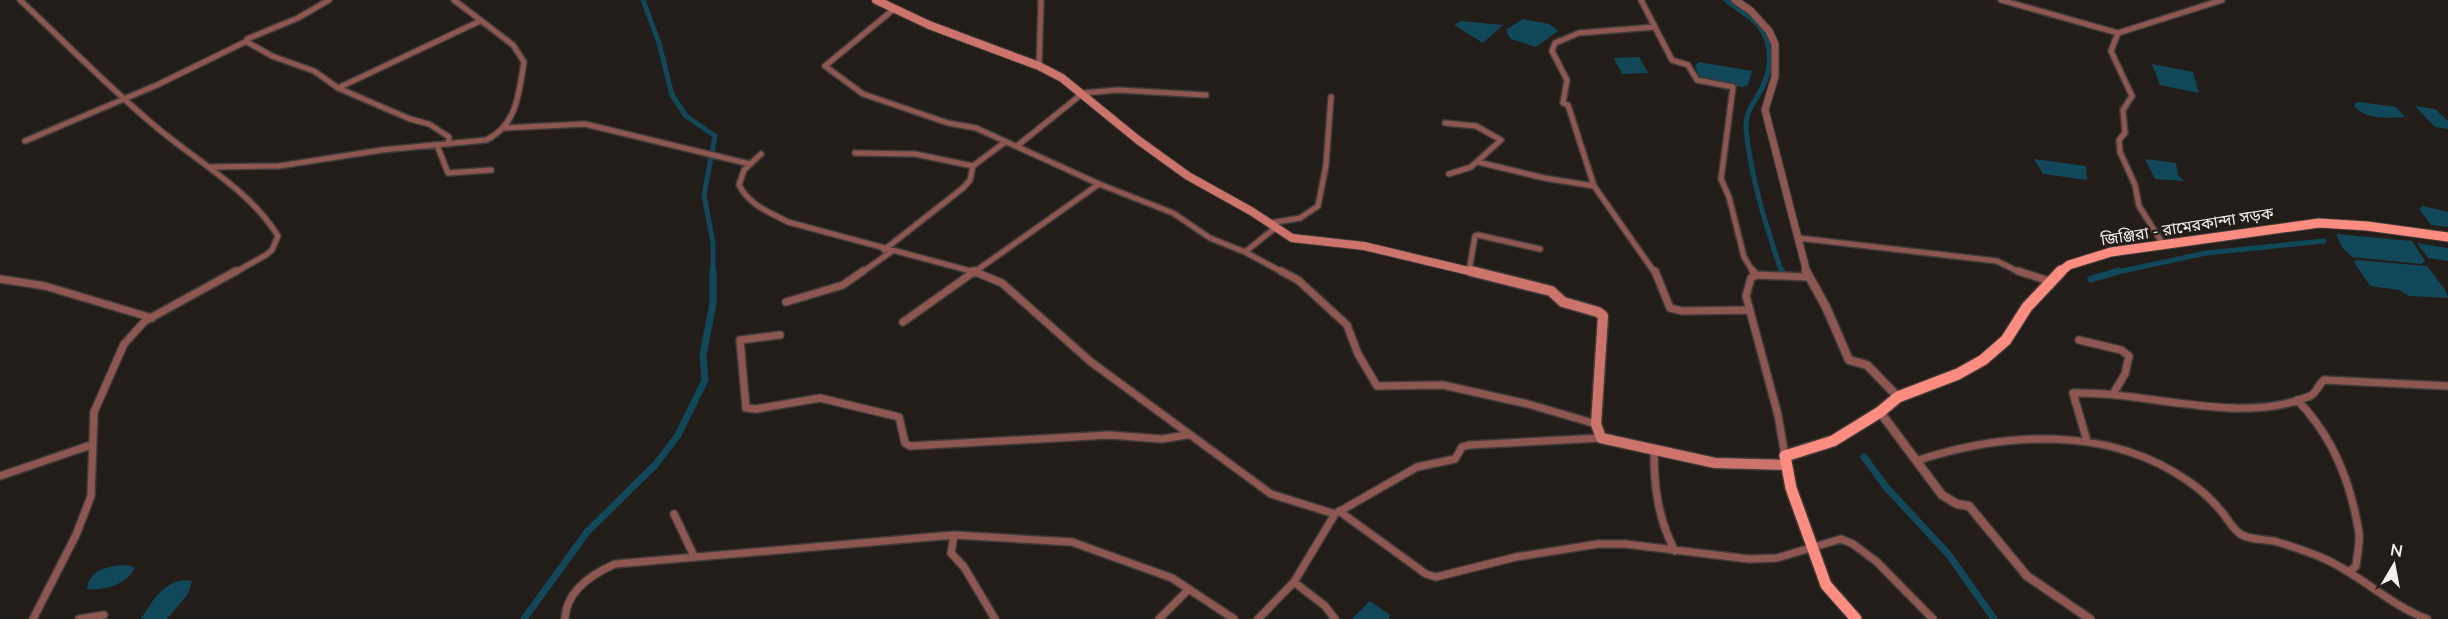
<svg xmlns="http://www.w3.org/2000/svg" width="2448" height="619" viewBox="0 0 2448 619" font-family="Lato,'Noto Sans Bengali',sans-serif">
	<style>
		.water { fill: #104859 }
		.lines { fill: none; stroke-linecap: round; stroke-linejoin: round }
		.canal-far1 { stroke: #104859; stroke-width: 5 }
		.canal { stroke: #104859; stroke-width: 7 }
		.minor-far1-casing { stroke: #403b38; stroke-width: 8 }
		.minor-casing { stroke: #403b38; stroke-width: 10 }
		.tertiary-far1-casing { stroke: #403b38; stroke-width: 9 }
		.tertiary-casing { stroke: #403b38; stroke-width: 11 }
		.secondary-far1-casing { stroke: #403b38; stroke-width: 10 }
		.secondary-casing { stroke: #403b38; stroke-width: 13 }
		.primary-far1-casing { stroke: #403b38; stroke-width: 11 }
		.primary-casing { stroke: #403b38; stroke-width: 14 }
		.minor-far1 { stroke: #8d5650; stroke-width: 5 }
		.minor { stroke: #8d5650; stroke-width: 7 }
		.tertiary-far1 { stroke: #8d5650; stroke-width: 7 }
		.tertiary { stroke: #8d5650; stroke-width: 8 }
		.secondary-far1 { stroke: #cc746c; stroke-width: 8 }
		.secondary { stroke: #cc746c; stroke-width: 10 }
		.primary-far1 { stroke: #fd8c81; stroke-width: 9 }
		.primary { stroke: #fd8c81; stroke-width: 11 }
		.labels { text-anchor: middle; stroke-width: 4.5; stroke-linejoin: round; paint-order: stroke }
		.street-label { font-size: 16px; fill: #f5f1ee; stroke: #231d1a }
	</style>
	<rect width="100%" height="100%" fill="#231d1a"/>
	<path class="water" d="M 1523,19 L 1549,24 L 1558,31 L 1536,47 L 1511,39 L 1507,34 L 1507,29 Z
		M 1461,21 L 1503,25 L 1483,43 L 1454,25 Z
		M 1639,57 L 1648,73 L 1622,74 L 1614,58 Z
		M 1699,62 L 1752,71 L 1748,85 L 1742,87 L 1700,79 L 1695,65 Z
		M 2152,64 L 2193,72 L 2199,93 L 2160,85 Z
		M 2360,102 L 2396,107 L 2405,117 C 2388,118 2366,120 2354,106 L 2355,103 Z
		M 2415,106 L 2435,109 L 2448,121 L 2448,129 L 2435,127 Z
		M 2034,159 L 2086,166 L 2087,180 L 2043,174 Z
		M 2145,159 L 2176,163 L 2178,175 L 2184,181 L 2155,179 Z
		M 2423,206 L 2448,212 L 2448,227 L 2431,225 L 2419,209 Z
		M 2336,234 L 2412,241 L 2425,261 L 2422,264 L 2352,257 L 2342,247 Z
		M 2417,243 L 2448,248 L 2448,261 L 2428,258 Z
		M 2356,260 L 2427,266 L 2446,291 L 2448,298 L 2409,296 L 2399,290 L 2370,286 L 2354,262 Z
		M 124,565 L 135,567 C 129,584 104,591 87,589 C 89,570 108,566 124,565 Z
		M 183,580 L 192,581 L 188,594 L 167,619 L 141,619 C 152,601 162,584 183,580 Z
		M 1370,601 L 1390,615 L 1389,619 L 1352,619 Z"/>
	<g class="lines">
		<path class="canal-far1" d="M 643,0 L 659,43 L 672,95 L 686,116 L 715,136 L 704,195 L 713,243 L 713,273
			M 1726,0 C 1736,8 1751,16 1759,26 C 1775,46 1771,75 1758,95 C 1751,107 1745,115 1746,129 C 1751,179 1766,226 1782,273
			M 2113,273 L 2206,253 L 2324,241"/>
		<path class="canal" d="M 1782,271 L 1783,275
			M 2091,279 L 2119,271
			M 1864,457 L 1886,487 L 1949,555 L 1994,619
			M 524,619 L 587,532 L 656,464 L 678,435 L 705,380 L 703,355 L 713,303 L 713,271"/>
		<defs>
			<path id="minor-far1" d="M 20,0 C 65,42 108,87 155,126 C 196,161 249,189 278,236 L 272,250 L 266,255 L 234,273
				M 329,0 L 298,18 L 247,39 L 247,42 L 272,56 L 314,71 L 338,88 L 410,119 L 429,124 L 449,137 L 448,144
				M 1641,0 L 1672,60 L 1688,65 L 1697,80 L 1733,87 L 1721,179 L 1729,197 L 1744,257 L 1754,273
				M 2001,0 L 2118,33
				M 894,9 L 825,66 L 863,94 L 948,123 L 976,128 L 1099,184 L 1173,213 L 1210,238 L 1245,252 L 1275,228
				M 1655,27 L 1579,33 L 1555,43 L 1552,51 L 1567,80 L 1563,103 L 1568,105 L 1594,186 L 1655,273
				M 1039,66 L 1041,0
				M 338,88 L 480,21
				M 1445,123 L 1476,126 L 1501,140 L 1471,167 L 1449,174
				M 504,128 L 585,124 L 750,164
				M 25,141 L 157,85 L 247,41
				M 437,145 L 448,173 L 491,170
				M 1017,146 L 1083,93 L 1118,90 L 1206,95
				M 855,153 L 915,154 L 973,166 L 1005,142
				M 761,154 L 744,170 L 739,185 C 749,205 769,212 788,222 L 978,273
				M 1478,162 L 1544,178 L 1594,186
				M 210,167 L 279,166 L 382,150 L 486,140 C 517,126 519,92 524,62 L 513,45 L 454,0
				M 1270,223 L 1300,218 L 1318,206 L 1326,165 L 1331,97
				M 1798,238 L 1997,261 L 2021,273
				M 2163,244 L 2139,206 L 2135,185 L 2120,152 L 2119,140 L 2125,133 L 2123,110 L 2132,96 L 2111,51 L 2118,33 L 2222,0
				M 884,250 L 963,188 L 970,180 L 973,166
				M 1245,252 L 1284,273
				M 1469,271 L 1475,236 L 1478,235 L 1540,249
				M 861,273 L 891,252
				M 973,273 L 1099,184"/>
			<path id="minor" d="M 973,271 L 1002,283 L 1091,362 L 1271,494 L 1335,514
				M 1281,271 L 1298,280 L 1347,325 L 1358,354 L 1377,386 L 1443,385 L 1528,404 L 1596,424
				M 1655,271 L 1670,308 L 1682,311 L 1748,310
				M 1753,271 L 1756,275
				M 2018,271 L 2049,281
				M 0,279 L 45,286 L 152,318
				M 786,302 L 843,285 L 863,271
				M 903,322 L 975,271
				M 780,335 L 740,340 L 746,408 L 756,409 L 820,398 L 899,417 L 905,443 L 910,446 L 1109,435 L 1162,439 L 1187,435
				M 2079,340 L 2121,350 L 2129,356 L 2125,374 L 2113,394
				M 2297,400 C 2333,436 2351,483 2359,533 C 2360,543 2357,556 2356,566 L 2350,571
				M 2087,441 L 2073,393 C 2146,391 2241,426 2310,396 C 2316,394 2318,385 2324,380 L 2448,386
				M 1654,452 C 1654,487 1658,519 1675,551
				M 1785,456 L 1778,415 L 1746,296 L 1751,278 L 1756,275 L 1808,277
				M 1916,461 C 2004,432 2108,425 2188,481 C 2200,489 2212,500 2221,511 C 2228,519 2233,530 2242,535 C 2252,540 2263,539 2274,541 C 2291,546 2309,552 2325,559 C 2362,576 2390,605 2427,619
				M 0,476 L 91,445
				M 1339,511 L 1426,574 L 1436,577 L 1516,557 L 1598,544 L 1625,544 L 1749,559 L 1777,558 L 1841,539 L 1853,544 L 1877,562 L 1933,619
				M 674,514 L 694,556
				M 954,535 L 951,553 L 964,567 L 995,619
				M 1294,582 L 1325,606 L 1335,619
				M 33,619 L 76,535 L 91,496 L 94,412 L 124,344 L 145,321 L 236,271
				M 79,619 L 104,615
				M 565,619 C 566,591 592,574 615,564 L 954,535 L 1072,542 L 1172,578 L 1234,619
				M 1159,619 L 1189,589
				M 1258,619 L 1294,582 L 1335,514 L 1417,467 L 1455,459 L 1462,447 L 1469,445 L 1601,438"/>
			<path id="tertiary-far1" d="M 1735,0 L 1751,11 L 1769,31 L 1775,44 L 1775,77 L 1765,110 L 1807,273"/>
			<path id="tertiary" d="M 1806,271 L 1826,307 L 1849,360 L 1867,365 L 1898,397
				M 1880,412 L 1942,495 L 1957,504 L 1969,506 L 2027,576 L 2090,619"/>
			<path id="secondary-far1" d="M 876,0 L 929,25 L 1039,66 L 1062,78 L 1138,140 L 1188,176 L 1251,211 L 1292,238 L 1364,246 L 1477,273"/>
			<path id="secondary" d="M 1471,271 L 1551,291 L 1563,302 L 1598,312 L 1603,316 L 1596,424 L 1601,438 L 1715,463 L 1785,465"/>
			<path id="primary-far1" d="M 2059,273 L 2069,265 L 2111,252 L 2319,223 L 2367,226 L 2448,237"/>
			<path id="primary" d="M 1856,619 L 1826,585 L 1791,488 L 1785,456 L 1833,441 L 1880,412 L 1898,397 L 1958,374 L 1983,360 L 2006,340 L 2027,307 L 2061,271"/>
		</defs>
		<use href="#minor-far1" class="minor-far1-casing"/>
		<use href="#minor" class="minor-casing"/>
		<use href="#tertiary-far1" class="tertiary-far1-casing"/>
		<use href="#tertiary" class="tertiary-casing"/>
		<use href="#secondary-far1" class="secondary-far1-casing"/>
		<use href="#secondary" class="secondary-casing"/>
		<use href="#primary-far1" class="primary-far1-casing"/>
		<use href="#primary" class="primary-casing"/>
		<use href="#minor-far1" class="minor-far1"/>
		<use href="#minor" class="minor"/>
		<use href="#tertiary-far1" class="tertiary-far1"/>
		<use href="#tertiary" class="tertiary"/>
		<use href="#secondary-far1" class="secondary-far1"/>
		<use href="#secondary" class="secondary"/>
		<use href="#primary-far1" class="primary-far1"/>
		<use href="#primary" class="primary"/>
	</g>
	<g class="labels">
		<g class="street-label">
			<text transform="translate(2187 226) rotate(-9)" y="6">জিঞ্জিরা - রামেরকান্দা সড়ক</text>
		</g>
	</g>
	<g transform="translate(2394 565) rotate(10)" stroke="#231d1a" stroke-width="4.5" paint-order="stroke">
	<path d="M0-4.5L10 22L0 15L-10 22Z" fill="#f5f1ee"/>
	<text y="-9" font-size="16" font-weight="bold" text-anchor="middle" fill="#f5f1ee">N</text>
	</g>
</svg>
